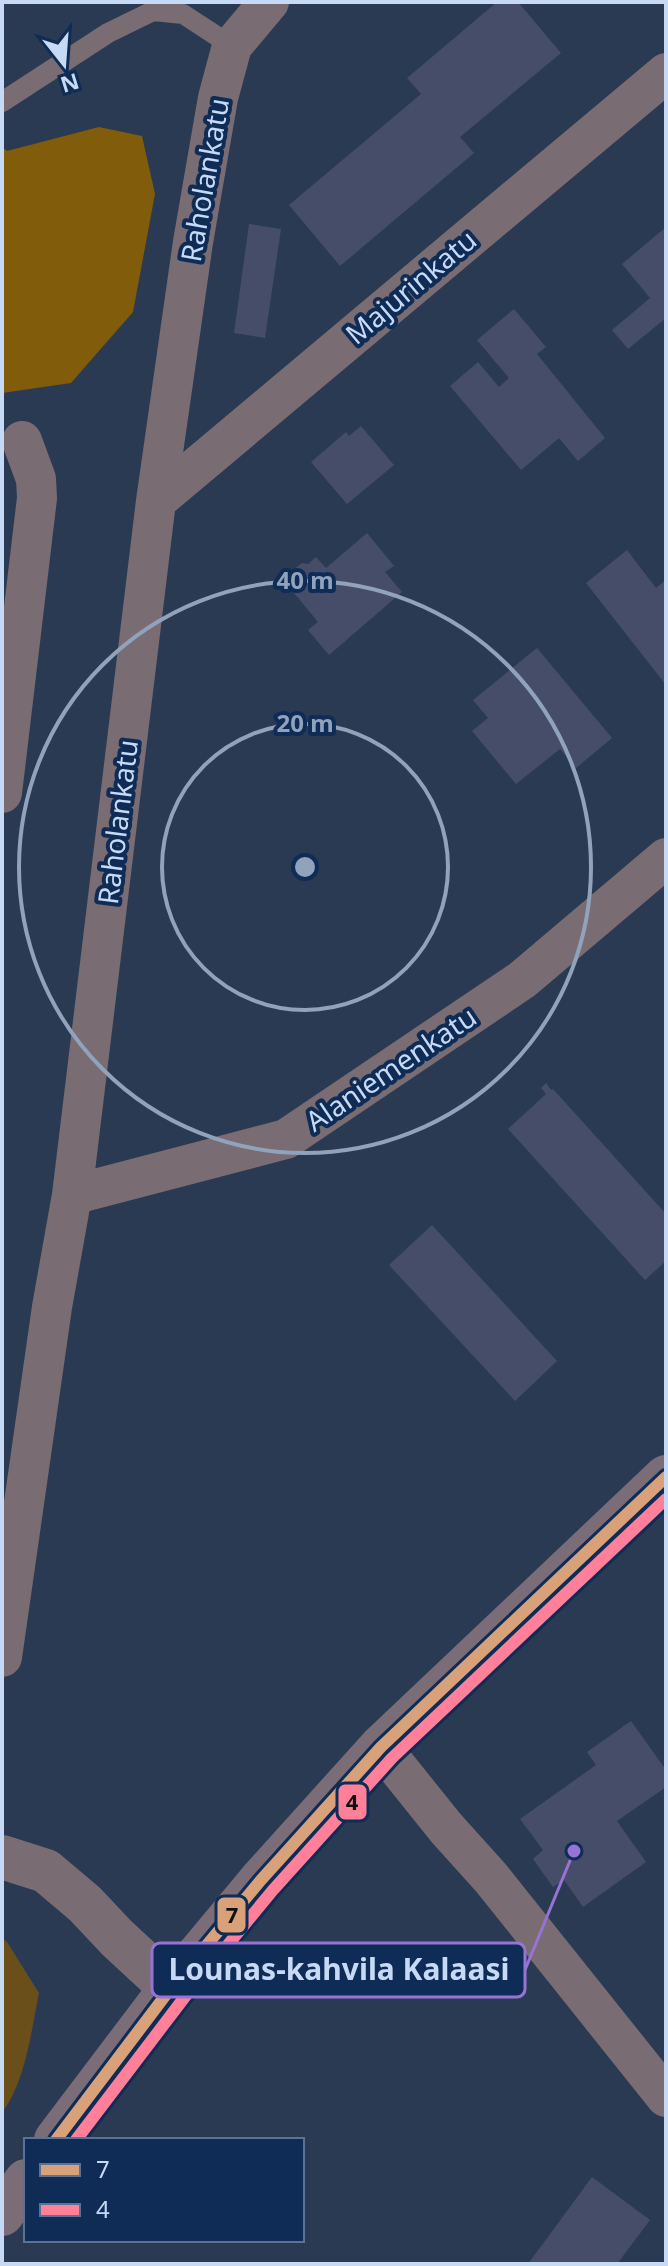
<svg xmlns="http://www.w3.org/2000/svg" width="668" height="2266" viewBox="0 0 668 2266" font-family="'Noto Sans',sans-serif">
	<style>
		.green { fill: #6a4f1b }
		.forest { fill: #805c0b }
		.building { fill: #464d69 }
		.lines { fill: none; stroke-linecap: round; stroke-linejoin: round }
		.service { stroke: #796c72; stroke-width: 20 }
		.minor { stroke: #796c72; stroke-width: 40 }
		.tertiary { stroke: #796c72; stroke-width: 44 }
		.secondary { stroke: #7a6d77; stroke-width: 44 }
		.bus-1-casing { stroke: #0f2c57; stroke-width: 18 }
		.bus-2-casing { stroke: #0f2c57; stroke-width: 18 }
		.bus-1 { stroke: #d9a179; stroke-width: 12 }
		.bus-2 { stroke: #ff8098; stroke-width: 12 }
		.ring { fill: none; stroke: #90a2bc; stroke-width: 4 }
		.labels { text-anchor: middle; stroke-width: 8; stroke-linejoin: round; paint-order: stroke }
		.street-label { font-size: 28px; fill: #c7daf5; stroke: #0f2c57 }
		.centre { fill: #90a2bc; stroke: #0f2c57; stroke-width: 4 }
		.ring-label { font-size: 24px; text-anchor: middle; font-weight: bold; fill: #90a2bc; stroke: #0f2c57; stroke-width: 8; stroke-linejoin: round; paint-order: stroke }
		.leader { fill: none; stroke: #9972d5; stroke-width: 3 }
		.callout-dot { fill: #9972d5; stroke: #0f2c57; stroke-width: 3 }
		.callout { fill: #0f2c57; stroke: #9972d5; stroke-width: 3 }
		.callout-label { font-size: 30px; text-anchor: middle; font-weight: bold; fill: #c7daf5 }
		.line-badge { stroke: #0f2c57; stroke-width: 3 }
		.pale-badge-label { font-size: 22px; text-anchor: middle; font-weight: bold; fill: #111 }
	</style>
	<rect width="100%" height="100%" fill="#2a3a52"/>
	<path class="green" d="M 2,1938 L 7,1942 L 39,1993 C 31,2032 26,2080 2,2113 Z"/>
	<path class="forest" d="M 99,127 L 142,136 L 155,194 L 133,312 L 71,383 L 2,393 L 2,147 L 7,151 Z"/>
	<path class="building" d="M 497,2 L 518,2 L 561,53 L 460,137 L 474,153 L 340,266 L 289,205 L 421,94 L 407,78 Z
		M 249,224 L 281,229 L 265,338 L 234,333 Z
		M 666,227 L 666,318 L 628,349 L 612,330 L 650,298 L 622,264 Z
		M 514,309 L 546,347 L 537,354 L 605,438 L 578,461 L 559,438 L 521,470 L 450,386 L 478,362 L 499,387 L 509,378 L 477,340 Z
		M 361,426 L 394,465 L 347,504 L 311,462 L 346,432 L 349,436 Z
		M 367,533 L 394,566 L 385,572 L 402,592 L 329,655 L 308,630 L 318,622 L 285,582 L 292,577 L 293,570 L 302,563 L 308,564 L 316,557 L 326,568 Z
		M 627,550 L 656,588 L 666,580 L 666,685 L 586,583 Z
		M 537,648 L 612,738 L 576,768 L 560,749 L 516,784 L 472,731 L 488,718 L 473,700 Z
		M 546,1083 L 551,1090 L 553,1089 L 666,1214 L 666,1261 L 645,1280 L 508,1129 L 546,1094 L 541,1088 Z
		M 432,1225 L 557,1361 L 515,1401 L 389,1265 Z
		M 631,1721 L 666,1770 L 666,1787 L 617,1821 L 646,1862 L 583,1907 L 564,1880 L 553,1887 L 533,1859 L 543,1850 L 520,1819 L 596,1765 L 587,1752 Z
		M 592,2177 L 650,2220 L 617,2264 L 528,2264 Z"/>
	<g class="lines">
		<path class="service" d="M 2,102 L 108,33 L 153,11 L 183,14 L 232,46"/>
		<path class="minor" d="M 156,501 L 666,73
			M 2,793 L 37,498 L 36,479 L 22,441
			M 72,1195 L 286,1139 L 522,980 L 666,858
			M 2,1657 L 52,1307 L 72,1195 L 156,501 L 193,242 L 218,98 L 232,46 L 269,2
			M 381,1747 L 446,1828 L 491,1878 L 666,2097"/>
		<path class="tertiary" d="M 2,1857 L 46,1871 L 85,1904 L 117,1938 L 171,1988"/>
		<path class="secondary" d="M 56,2140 L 171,1988 L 261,1880 L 381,1747 L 666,1477
			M 2,2214 L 26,2181"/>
		<defs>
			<path id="bus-1" d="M 56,2140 L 171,1988 L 261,1880 L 381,1747 L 666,1477"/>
			<path id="bus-2" d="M 76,2140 L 184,1998 L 273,1890 L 392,1758 L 666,1499"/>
		</defs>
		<use href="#bus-1" class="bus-1-casing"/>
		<use href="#bus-2" class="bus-2-casing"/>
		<use href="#bus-1" class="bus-1"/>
		<use href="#bus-2" class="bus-2"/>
	</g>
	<g class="ring">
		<circle cx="305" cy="867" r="143"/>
		<circle cx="305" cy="867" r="286"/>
	</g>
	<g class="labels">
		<g class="street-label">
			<text transform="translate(205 180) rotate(-80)" y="10">Raholankatu</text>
			<text transform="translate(411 287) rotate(-40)" y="10">Majurinkatu</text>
			<text transform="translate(118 822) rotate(-83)" y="10">Raholankatu</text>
			<text transform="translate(391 1069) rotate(-34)" y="10">Alaniemenkatu</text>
		</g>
	</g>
	<circle cx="305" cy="867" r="12" class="centre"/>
	<g class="ring-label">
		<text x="305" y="589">40 m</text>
		<text x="305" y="732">20 m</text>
	</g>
	<path class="leader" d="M574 1851L525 1970"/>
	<circle class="callout-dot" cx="574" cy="1851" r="8"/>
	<rect class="callout" x="152" y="1943" width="373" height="54" rx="8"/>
	<g class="callout-label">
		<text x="339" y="1980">Lounas-kahvila Kalaasi</text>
	</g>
	<g class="line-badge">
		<rect x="337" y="1783" width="31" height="38" rx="8" fill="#ff8098"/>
		<rect x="216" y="1896" width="31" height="38" rx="8" fill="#d9a179"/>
	</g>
	<g class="pale-badge-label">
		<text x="352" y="1810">4</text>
		<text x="232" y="1923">7</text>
	</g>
	<rect width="668" height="2266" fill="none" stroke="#c7daf5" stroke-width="8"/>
	<rect x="24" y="2138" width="280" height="104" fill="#0f2c57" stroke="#597296" stroke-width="2"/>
	<rect x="40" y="2164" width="40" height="12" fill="#d9a179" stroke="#597296" stroke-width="2"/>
	<text x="96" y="2178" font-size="24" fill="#c7daf5">7</text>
	<rect x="40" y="2204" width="40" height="12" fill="#ff8098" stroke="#597296" stroke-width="2"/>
	<text x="96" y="2218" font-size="24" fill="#c7daf5">4</text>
	<g transform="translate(64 64) rotate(163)" stroke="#0f2c57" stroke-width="6" paint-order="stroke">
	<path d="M0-6L14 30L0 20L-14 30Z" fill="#c7daf5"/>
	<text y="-12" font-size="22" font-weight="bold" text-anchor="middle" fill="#c7daf5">N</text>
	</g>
</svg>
